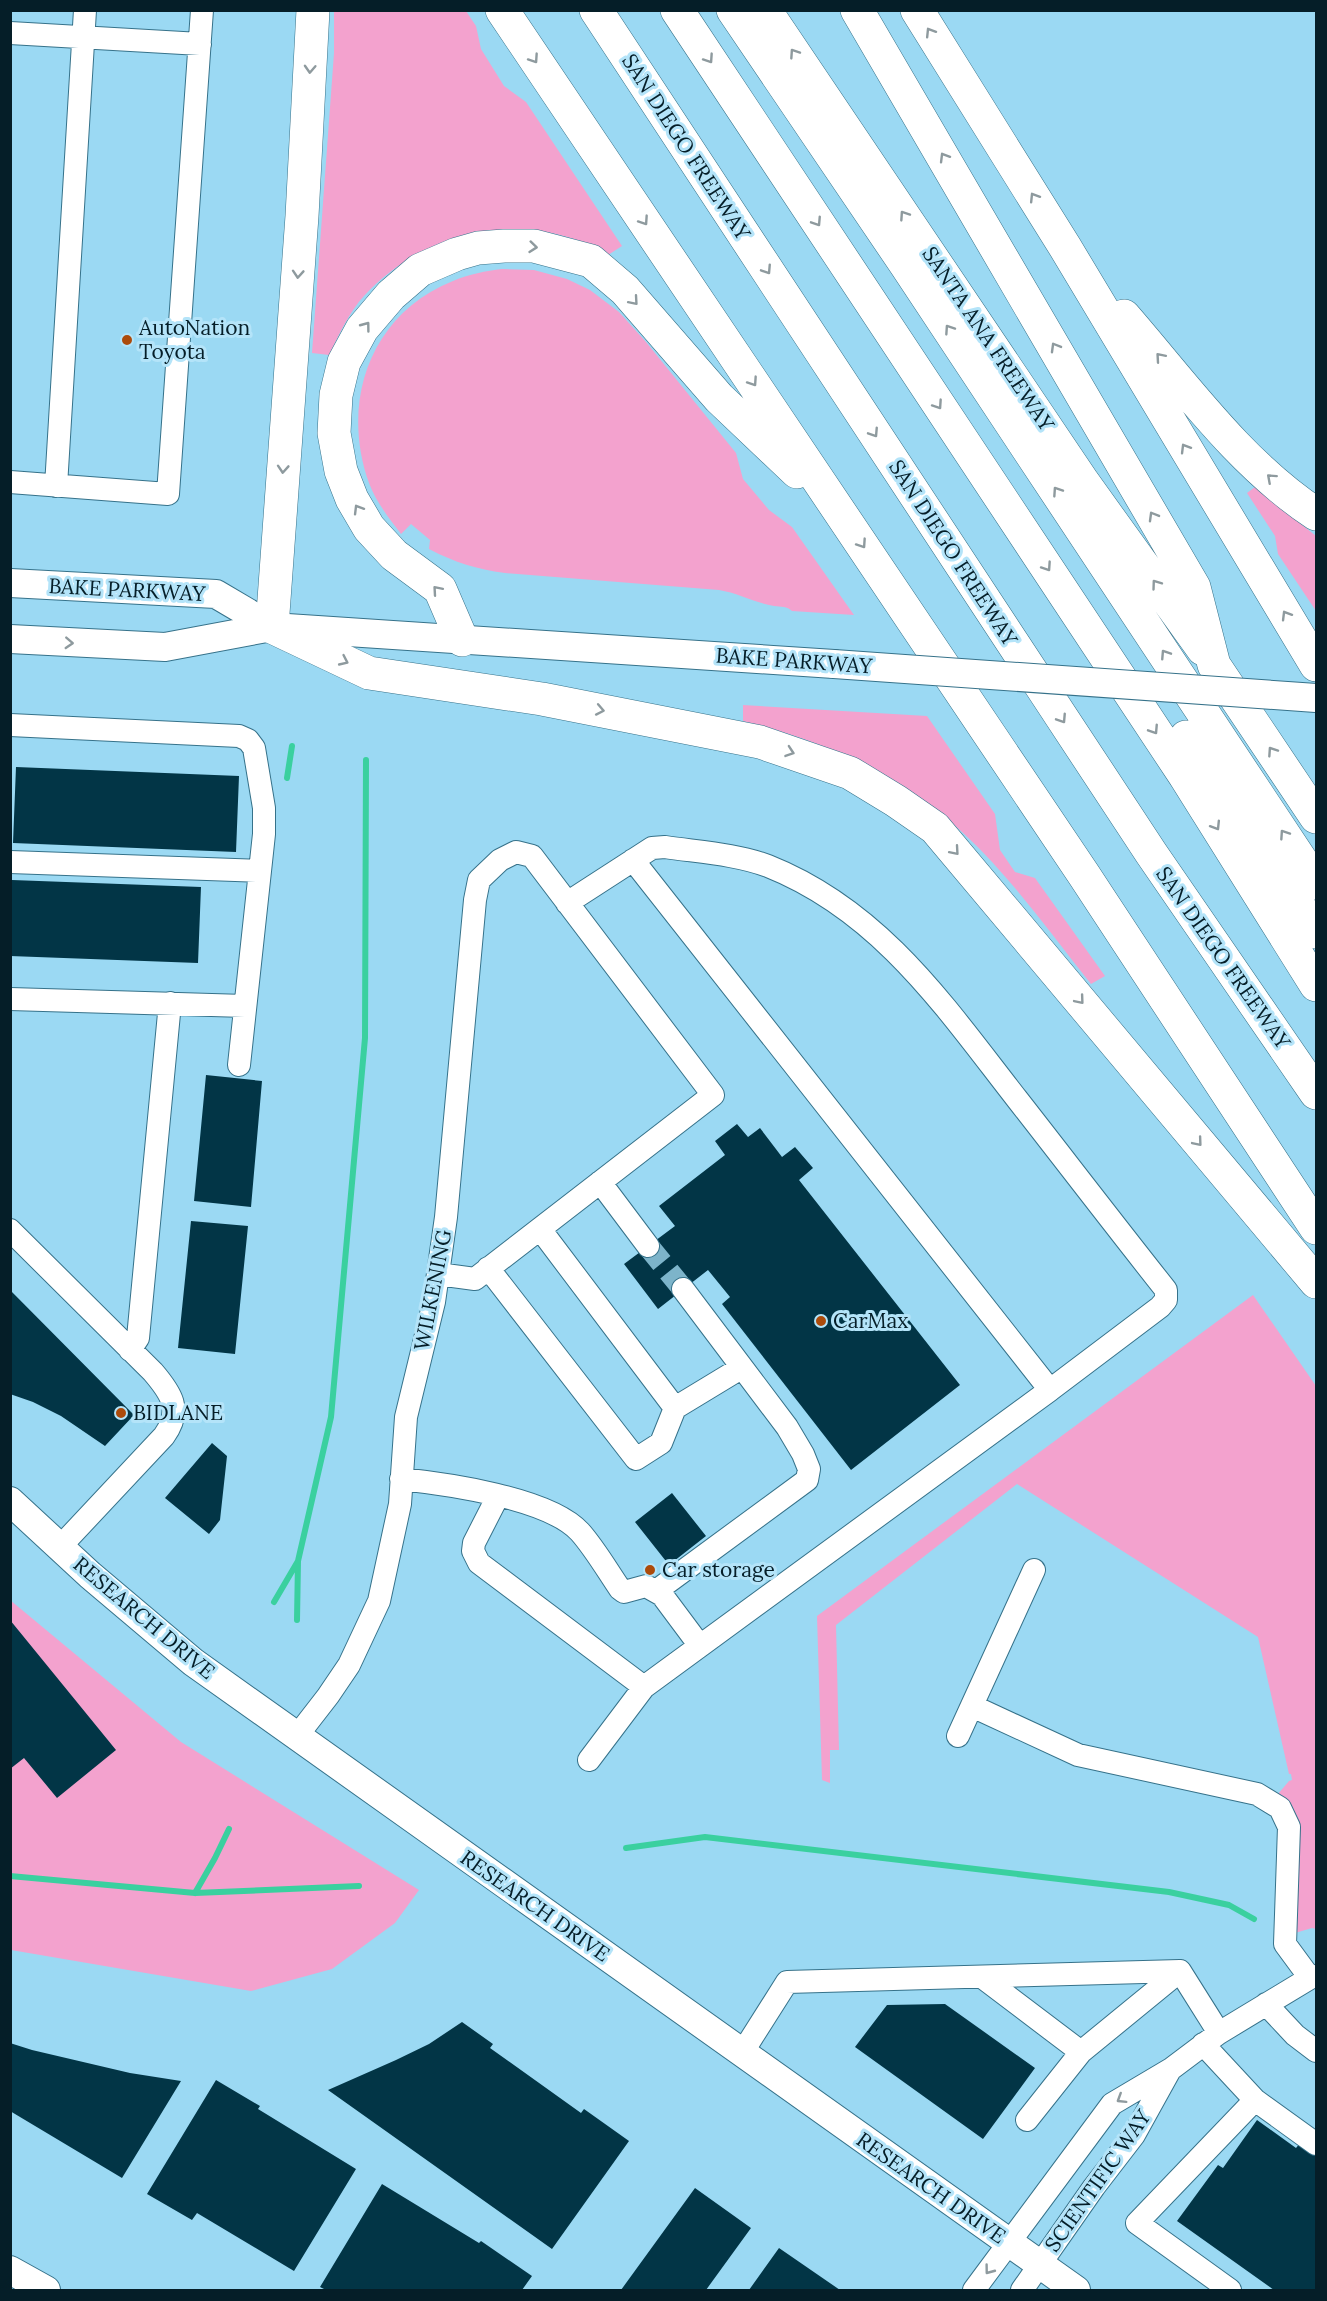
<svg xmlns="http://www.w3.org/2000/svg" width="1327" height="2301" viewBox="0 0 1327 2301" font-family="Lora,serif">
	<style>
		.green { fill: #f3a2ce }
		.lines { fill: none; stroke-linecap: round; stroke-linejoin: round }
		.stream { stroke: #3ad09f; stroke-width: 6 }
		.building { fill: #023546 }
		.minor-tunnel { stroke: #7db4ca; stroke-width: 22; stroke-dasharray: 22 11; stroke-linecap: butt }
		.minor-casing { stroke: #36728a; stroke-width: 24 }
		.major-casing { stroke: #36728a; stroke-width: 30 }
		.highway-casing { stroke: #36728a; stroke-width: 34 }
		.minor { stroke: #fff; stroke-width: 22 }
		.major { stroke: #fff; stroke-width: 28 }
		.highway { stroke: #fff; stroke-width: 33 }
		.major-bridge-casing { stroke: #36728a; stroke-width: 30; stroke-linecap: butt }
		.major-bridge { stroke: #fff; stroke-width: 28 }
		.oneway { stroke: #8e9a9e }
		.poi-dot { fill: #ac4b0b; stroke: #b4e4f9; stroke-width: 2 }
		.labels { text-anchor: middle; stroke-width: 6; stroke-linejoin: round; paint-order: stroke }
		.street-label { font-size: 21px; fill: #051e28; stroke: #b4e4f9 }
		.poi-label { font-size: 21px; fill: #051e28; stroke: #b4e4f9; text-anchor: start }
	</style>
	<rect width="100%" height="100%" fill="#9bd9f3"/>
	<path class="green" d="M 334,11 L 466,11 L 476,26 L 481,49 L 504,86 L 526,102 L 622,246 L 608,255 C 597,250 586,243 574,239 C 500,214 417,238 364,296 C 349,312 339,335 329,355 L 312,353 L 334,53 Z
		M 502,269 L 534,270 L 567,279 L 590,290 L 619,312 L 646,342 L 736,453 L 743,479 L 769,510 L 792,527 L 854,615 L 792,611 C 787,606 781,607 774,606 C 755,603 738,593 719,590 L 505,573 C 476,569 456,563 429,549 L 430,540 L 411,524 L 401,534 C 389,518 376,502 369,483 C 340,402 370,314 453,281 C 469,274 486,271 502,269 Z
		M 1255,487 L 1316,536 L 1316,611 L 1278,554 L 1275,536 L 1247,493 Z
		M 743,705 L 927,716 L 995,814 L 1000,850 L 1015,872 L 1035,878 L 1105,976 L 1091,984 C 1059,944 1028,901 993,863 C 923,786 843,746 743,721 Z
		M 1253,1295 L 1316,1386 L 1316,1929 L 1312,1928 L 1295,1933 L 1278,1794 L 1289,1781 L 1292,1780 L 1291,1774 L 1289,1774 L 1258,1637 L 1017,1484 L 836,1625 L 839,1750 L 830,1750 L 830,1783 L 822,1780 L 817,1616 Z
		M 10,1600 L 181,1742 L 419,1890 L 395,1923 L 332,1969 L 251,1991 L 11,1950 Z"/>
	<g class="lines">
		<path class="stream" d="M 287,778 L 292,746
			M 274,1602 L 298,1561 L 331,1417 L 365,1038 L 366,760
			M 297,1620 L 298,1561
			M 626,1848 L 705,1837 L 1169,1892 L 1229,1905 L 1254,1919
			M 10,1876 L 195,1893 L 359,1886
			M 195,1893 L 215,1858 L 229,1829"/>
	</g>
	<path class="building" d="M 16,767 L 239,776 L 236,852 L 13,843 Z
		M 12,880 L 201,887 L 198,963 L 10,956 Z
		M 206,1075 L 262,1081 L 251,1207 L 194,1201 Z
		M 737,1124 L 748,1137 L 760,1128 L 782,1157 L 795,1147 L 813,1168 L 799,1180 L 960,1385 L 851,1470 L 722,1304 L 730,1297 L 708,1270 L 658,1309 L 624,1264 L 675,1226 L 659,1206 L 725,1155 L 715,1141 Z
		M 191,1221 L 248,1226 L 235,1354 L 178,1348 Z
		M 10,1290 L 134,1415 L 105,1446 L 61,1416 L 33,1402 L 10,1394 Z
		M 212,1443 L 227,1456 L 220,1520 L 209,1534 L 165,1498 Z
		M 672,1493 L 706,1536 L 669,1565 L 635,1522 Z
		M 10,1620 L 116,1750 L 57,1798 L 24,1758 L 10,1769 Z
		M 945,2004 L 1035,2068 L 983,2139 L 855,2047 L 887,2005 Z
		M 462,2022 L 493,2044 L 490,2048 L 581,2113 L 584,2109 L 629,2141 L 552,2249 L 328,2090 L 396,2060 L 429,2044 Z
		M 10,2043 L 32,2050 L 130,2073 L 181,2081 L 122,2178 L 10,2111 Z
		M 216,2080 L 260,2106 L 258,2109 L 356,2169 L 294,2271 L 197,2213 L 192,2220 L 147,2194 Z
		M 1257,2120 L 1296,2148 L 1301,2142 L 1316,2154 L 1316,2290 L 1274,2290 L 1177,2221 L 1218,2165 L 1223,2168 Z
		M 382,2184 L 479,2243 L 481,2241 L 532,2276 L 522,2290 L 326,2290 L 320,2287 Z
		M 695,2188 L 751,2228 L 706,2290 L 621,2290 Z
		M 779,2248 L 840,2290 L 749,2290 Z"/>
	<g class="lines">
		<path class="minor-tunnel" d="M 648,1246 L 683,1289"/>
		<defs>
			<path id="minor" d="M 10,33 L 200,44
				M 10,482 L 168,494 L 202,10
				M 56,486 L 85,10
				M 10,725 L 239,736 L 248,740 L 254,748 L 264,808 L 264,834 L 239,1065
				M 10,862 L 260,871
				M 567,903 L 652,848 L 665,847 C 698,852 736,854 768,866 C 881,911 945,1007 1017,1099 C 1067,1163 1116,1227 1166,1290 L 1166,1300 L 1160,1307 L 1050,1390 L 633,860
				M 10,999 L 245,1006
				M 600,1182 L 648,1246
				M 10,1230 L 153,1372 C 171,1393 183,1410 164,1436 L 59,1548
				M 488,1268 L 636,1459 L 661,1443 L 675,1408 L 540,1229
				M 130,1350 L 138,1338 L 170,1003
				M 675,1408 L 741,1368
				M 401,1479 C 447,1484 549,1498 580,1532 C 595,1549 607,1570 620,1589 L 624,1592 L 646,1586 L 662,1595 L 700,1646
				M 498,1496 L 474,1543 L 473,1551 L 479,1563 L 644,1687
				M 656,1591 L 807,1480 L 809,1469 L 803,1454 L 787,1427 L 683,1289
				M 972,1706 L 1078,1755 L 1257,1794 L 1280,1808 L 1289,1827 L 1285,1944 L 1310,1978
				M 297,1736 L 328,1696 L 349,1665 L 379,1601 L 400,1504 L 406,1417 L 434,1302 L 446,1217 L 475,900 L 479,880 L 500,860 L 516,852 L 532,856 L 713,1095 L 475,1279 L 438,1274
				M 958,1736 L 1034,1570
				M 589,1760 L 644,1687 L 1050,1390
				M 982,1977 L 1081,2052 L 1180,1971
				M 1266,2004 L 1295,2035 L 1316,2051
				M 1203,2044 L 1255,2100 L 1316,2144
				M 742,2053 L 787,1982 L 1180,1971 L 1219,2033
				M 1027,2120 L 1081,2052
				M 974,2290 L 1112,2104 L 1171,2069 L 1219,2033 L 1310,1978 L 1316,1976
				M 1022,2290 L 1094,2187 L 1134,2135 L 1170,2070
				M 1230,2290 L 1137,2223 L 1255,2100"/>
			<path id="major" d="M 10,583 L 216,594 L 272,627
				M 10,639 L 165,647 L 272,627 L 834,664
				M 10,1501 L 90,1575 L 193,1662 L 1076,2290
				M 10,2270 L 46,2290"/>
			<path id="highway" d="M 313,10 L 302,216 L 272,627 L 369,673 L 542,699 L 760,742 L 850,773 L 896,801 L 935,828 L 1316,1282
				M 502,10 L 1084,875 L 1316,1228
				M 596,10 L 1151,853 L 1316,1093
				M 677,10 L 1185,776 L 1316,985
				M 733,10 L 906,265 L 1316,883
				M 765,10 L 1083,482 L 1203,649
				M 857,10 L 1194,587 L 1214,665 L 1316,817
				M 917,10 L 1065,247 L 1316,665
				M 1124,316 C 1184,385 1240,464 1316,514
				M 462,640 L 440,589 L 394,555 L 369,528 L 352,499 L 341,471 L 334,433 L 336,395 L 344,362 L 362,329 L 391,295 L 420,270 L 457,254 L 478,248 L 504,246 L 534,246 L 591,261 L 625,290 L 719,398 L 797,472
				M 1186,737 L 1316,932"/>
		</defs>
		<use href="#minor" class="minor-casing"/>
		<use href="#major" class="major-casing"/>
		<use href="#highway" class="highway-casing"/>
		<use href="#minor" class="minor"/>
		<use href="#major" class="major"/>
		<use href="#highway" class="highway"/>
		<defs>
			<path id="major-bridge" d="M 834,664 L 1316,698"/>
		</defs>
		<use href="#major-bridge" class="major-bridge-casing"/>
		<use href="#major-bridge" class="major-bridge"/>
	</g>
	<defs><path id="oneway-chevron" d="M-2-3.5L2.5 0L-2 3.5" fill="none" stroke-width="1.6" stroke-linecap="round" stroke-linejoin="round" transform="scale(1.5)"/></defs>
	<g class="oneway">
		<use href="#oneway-chevron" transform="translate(930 32) rotate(-122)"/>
		<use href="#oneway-chevron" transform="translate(794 53) rotate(-124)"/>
		<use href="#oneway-chevron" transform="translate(534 59) rotate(56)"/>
		<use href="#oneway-chevron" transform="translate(709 59) rotate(56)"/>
		<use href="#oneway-chevron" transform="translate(310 69) rotate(93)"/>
		<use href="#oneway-chevron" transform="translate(944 157) rotate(-121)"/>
		<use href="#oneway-chevron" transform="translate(1034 197) rotate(-122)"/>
		<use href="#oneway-chevron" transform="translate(904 215) rotate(-124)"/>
		<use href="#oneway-chevron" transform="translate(644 221) rotate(56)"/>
		<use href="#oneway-chevron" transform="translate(817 222) rotate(57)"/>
		<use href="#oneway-chevron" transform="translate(533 247) rotate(6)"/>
		<use href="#oneway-chevron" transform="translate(767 270) rotate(57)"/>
		<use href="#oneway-chevron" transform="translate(298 274) rotate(94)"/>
		<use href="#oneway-chevron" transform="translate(634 301) rotate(49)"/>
		<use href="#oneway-chevron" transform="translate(366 326) rotate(-53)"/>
		<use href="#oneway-chevron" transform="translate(949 329) rotate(-124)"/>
		<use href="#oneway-chevron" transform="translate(1055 347) rotate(-120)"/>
		<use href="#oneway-chevron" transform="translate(1160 357) rotate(-131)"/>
		<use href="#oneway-chevron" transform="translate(753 382) rotate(56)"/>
		<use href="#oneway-chevron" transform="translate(938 405) rotate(56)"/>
		<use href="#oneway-chevron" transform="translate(874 433) rotate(57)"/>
		<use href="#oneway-chevron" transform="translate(1185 448) rotate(-121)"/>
		<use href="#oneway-chevron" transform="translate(283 469) rotate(94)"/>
		<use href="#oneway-chevron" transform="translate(1271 478) rotate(-138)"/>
		<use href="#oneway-chevron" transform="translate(1057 491) rotate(-124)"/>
		<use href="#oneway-chevron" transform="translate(358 509) rotate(-121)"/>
		<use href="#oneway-chevron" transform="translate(1153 516) rotate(-120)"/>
		<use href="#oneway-chevron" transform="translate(862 544) rotate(56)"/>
		<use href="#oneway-chevron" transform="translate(1047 567) rotate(56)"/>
		<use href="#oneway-chevron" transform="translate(1156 584) rotate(-126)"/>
		<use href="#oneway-chevron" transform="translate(437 590) rotate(-131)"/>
		<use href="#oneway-chevron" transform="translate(1286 615) rotate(-121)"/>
		<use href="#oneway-chevron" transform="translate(69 643) rotate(3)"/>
		<use href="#oneway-chevron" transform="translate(1165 654) rotate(-123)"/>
		<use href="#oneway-chevron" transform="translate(344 661) rotate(25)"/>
		<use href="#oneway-chevron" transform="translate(600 710) rotate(11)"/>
		<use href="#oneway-chevron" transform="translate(1062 719) rotate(57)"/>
		<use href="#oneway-chevron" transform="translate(1154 730) rotate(57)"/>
		<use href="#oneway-chevron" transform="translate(1272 751) rotate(-124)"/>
		<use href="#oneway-chevron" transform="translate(790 752) rotate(19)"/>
		<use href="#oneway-chevron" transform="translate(1216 826) rotate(58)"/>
		<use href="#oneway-chevron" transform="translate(1284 834) rotate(-124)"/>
		<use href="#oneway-chevron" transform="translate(955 851) rotate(49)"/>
		<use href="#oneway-chevron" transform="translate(1080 1000) rotate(50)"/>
		<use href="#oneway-chevron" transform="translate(1198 1142) rotate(50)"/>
		<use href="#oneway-chevron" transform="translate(1121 2099) rotate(148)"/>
		<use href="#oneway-chevron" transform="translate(989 2270) rotate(127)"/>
	</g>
	<g class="poi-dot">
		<circle cx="127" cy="340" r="6"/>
		<circle cx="821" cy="1321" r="6"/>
		<circle cx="121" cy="1413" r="6"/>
		<circle cx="650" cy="1570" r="6"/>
	</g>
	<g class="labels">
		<g class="street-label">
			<text transform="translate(686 147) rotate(57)" y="7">SAN DIEGO FREEWAY</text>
			<text transform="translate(988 339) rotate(56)" y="7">SANTA ANA FREEWAY</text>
			<text transform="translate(953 553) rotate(57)" y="7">SAN DIEGO FREEWAY</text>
			<text transform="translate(127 590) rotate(3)" y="7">BAKE PARKWAY</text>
			<text transform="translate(794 661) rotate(4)" y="7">BAKE PARKWAY</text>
			<text transform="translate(1223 958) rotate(55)" y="7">SAN DIEGO FREEWAY</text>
			<text transform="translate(433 1290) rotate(-79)" y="7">WILKENING</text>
			<text transform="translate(144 1618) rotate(40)" y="7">RESEARCH DRIVE</text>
			<text transform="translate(535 1906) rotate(35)" y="7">RESEARCH DRIVE</text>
			<text transform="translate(1098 2181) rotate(-55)" y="7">SCIENTIFIC WAY</text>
			<text transform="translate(931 2188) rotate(35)" y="7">RESEARCH DRIVE</text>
		</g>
		<g class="poi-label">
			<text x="139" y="335">AutoNation<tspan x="139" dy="24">Toyota</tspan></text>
			<text x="833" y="1328">CarMax</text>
			<text x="133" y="1420">BIDLANE</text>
			<text x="662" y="1577">Car storage</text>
		</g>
	</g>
	<rect width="1327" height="2301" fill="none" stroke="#051e28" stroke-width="24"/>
</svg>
